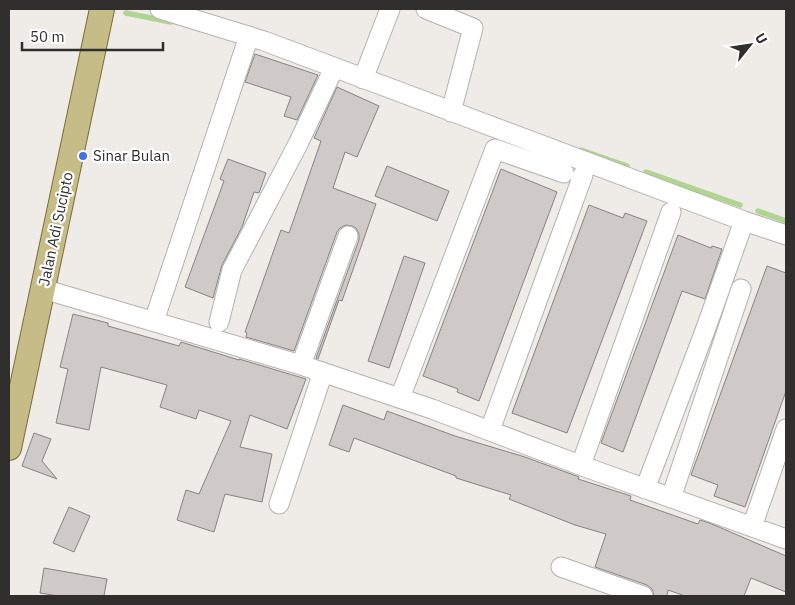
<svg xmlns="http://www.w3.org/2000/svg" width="795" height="605" viewBox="0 0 795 605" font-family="'IBM Plex Sans',sans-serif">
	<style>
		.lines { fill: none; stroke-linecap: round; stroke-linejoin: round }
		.stream { stroke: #b0d593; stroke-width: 5.5 }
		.building { fill: #cfc9c8; stroke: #888382 }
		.minor-casing { stroke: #b5b1ae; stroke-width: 21 }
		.major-casing { stroke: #786e34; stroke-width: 26 }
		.minor { stroke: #fff; stroke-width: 19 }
		.major { stroke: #c5bc88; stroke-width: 24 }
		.poi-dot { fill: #4071e2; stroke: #fff; stroke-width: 2 }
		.labels { text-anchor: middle; stroke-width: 4.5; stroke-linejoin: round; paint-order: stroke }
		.poi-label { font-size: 15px; fill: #312f2e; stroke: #fff; text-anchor: start }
		.street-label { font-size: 15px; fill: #312f2e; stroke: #fff }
	</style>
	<rect width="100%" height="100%" fill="#efebe7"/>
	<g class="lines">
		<path class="stream" d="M 126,13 L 171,22
			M 581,150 L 627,166
			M 646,172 L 740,205
			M 758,211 L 786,221"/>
	</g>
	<path class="building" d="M 255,54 L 318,75 L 297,120 L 284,116 L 291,97 L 245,82 Z
		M 337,87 L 379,106 L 357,157 L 345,152 L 333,188 L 376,204 L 342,301 L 339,300 L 318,359 L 316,358 L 359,240 L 359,234 L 356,228 L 352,226 L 346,225 L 340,228 L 337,232 L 294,351 L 246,337 L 247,333 L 245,332 L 281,230 L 289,233 L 321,141 L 314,138 Z
		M 228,159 L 266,173 L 259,193 L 254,192 L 242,227 L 222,265 L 213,298 L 185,287 L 224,181 L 220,179 Z
		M 387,166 L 449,191 L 437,221 L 375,196 Z
		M 501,169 L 557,192 L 479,401 L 457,392 L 458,389 L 423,376 Z
		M 589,205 L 623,218 L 625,213 L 647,221 L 567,433 L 512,413 Z
		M 678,235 L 711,248 L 712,246 L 722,249 L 705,299 L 682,291 L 623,452 L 601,443 Z
		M 404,256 L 425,263 L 389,368 L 368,361 Z
		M 767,266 L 786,273 L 786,391 L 745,507 L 714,496 L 718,485 L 691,475 Z
		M 73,314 L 108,323 L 108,326 L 179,346 L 181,342 L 239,360 L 239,359 L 306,379 L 287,429 L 250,415 L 240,447 L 272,454 L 262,502 L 225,494 L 214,532 L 177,520 L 186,490 L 199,494 L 231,421 L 199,410 L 196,419 L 160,407 L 167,385 L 101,367 L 89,430 L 56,423 L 68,369 L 60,367 Z
		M 343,405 L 384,420 L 387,411 L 455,436 L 525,457 L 579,477 L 578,479 L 631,496 L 630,500 L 698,524 L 700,520 L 712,524 L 786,556 L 786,592 L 751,578 L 744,596 L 685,596 L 668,590 L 667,596 L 654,596 L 652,589 L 647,585 L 595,567 L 606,534 L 575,525 L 509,499 L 511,495 L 456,478 L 456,476 L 354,438 L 349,452 L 329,445 Z
		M 34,433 L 51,439 L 42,461 L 57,479 L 22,466 Z
		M 69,507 L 90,516 L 74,552 L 53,543 Z
		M 44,568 L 107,579 L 104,596 L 58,596 L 40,593 Z"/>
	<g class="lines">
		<defs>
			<path id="minor" d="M 160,9 L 264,41 L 744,221 L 786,235
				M 426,9 L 473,28 L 451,112
				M 363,79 L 390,9
				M 43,289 L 301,365 L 432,409 L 585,467 L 786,539
				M 154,321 L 249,36
				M 219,322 L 232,270 L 298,144 L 334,68
				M 301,365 L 348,236
				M 400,398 L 495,149 L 564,173
				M 490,430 L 583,175
				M 581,465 L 671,212
				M 645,489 L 706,328 L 744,221
				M 671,498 L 741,289
				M 279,504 L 323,372
				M 752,527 L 786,429
				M 561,567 L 643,596"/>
			<path id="major" d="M 9,448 L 102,9"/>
		</defs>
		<use href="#minor" class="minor-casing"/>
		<use href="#major" class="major-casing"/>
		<use href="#minor" class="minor"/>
		<use href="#major" class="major"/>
	</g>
	<circle class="poi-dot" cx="83" cy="156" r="5"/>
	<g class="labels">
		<g class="poi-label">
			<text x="93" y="161">Sinar Bulan</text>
		</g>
		<g class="street-label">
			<text transform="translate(56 229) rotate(-78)" y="5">Jalan Adi Sucipto</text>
		</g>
	</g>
	<rect width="795" height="605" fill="none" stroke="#312f2e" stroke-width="20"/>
	<g transform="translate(750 45) rotate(60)" stroke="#ffffff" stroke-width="4" paint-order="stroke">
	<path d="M0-4L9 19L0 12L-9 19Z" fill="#312f2e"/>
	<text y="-8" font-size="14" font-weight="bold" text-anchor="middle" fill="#312f2e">U</text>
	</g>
	<path d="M22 42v8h141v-8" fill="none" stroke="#312f2e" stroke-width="2.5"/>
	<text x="30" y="42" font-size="15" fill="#312f2e" stroke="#ffffff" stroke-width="4" paint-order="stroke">50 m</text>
</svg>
